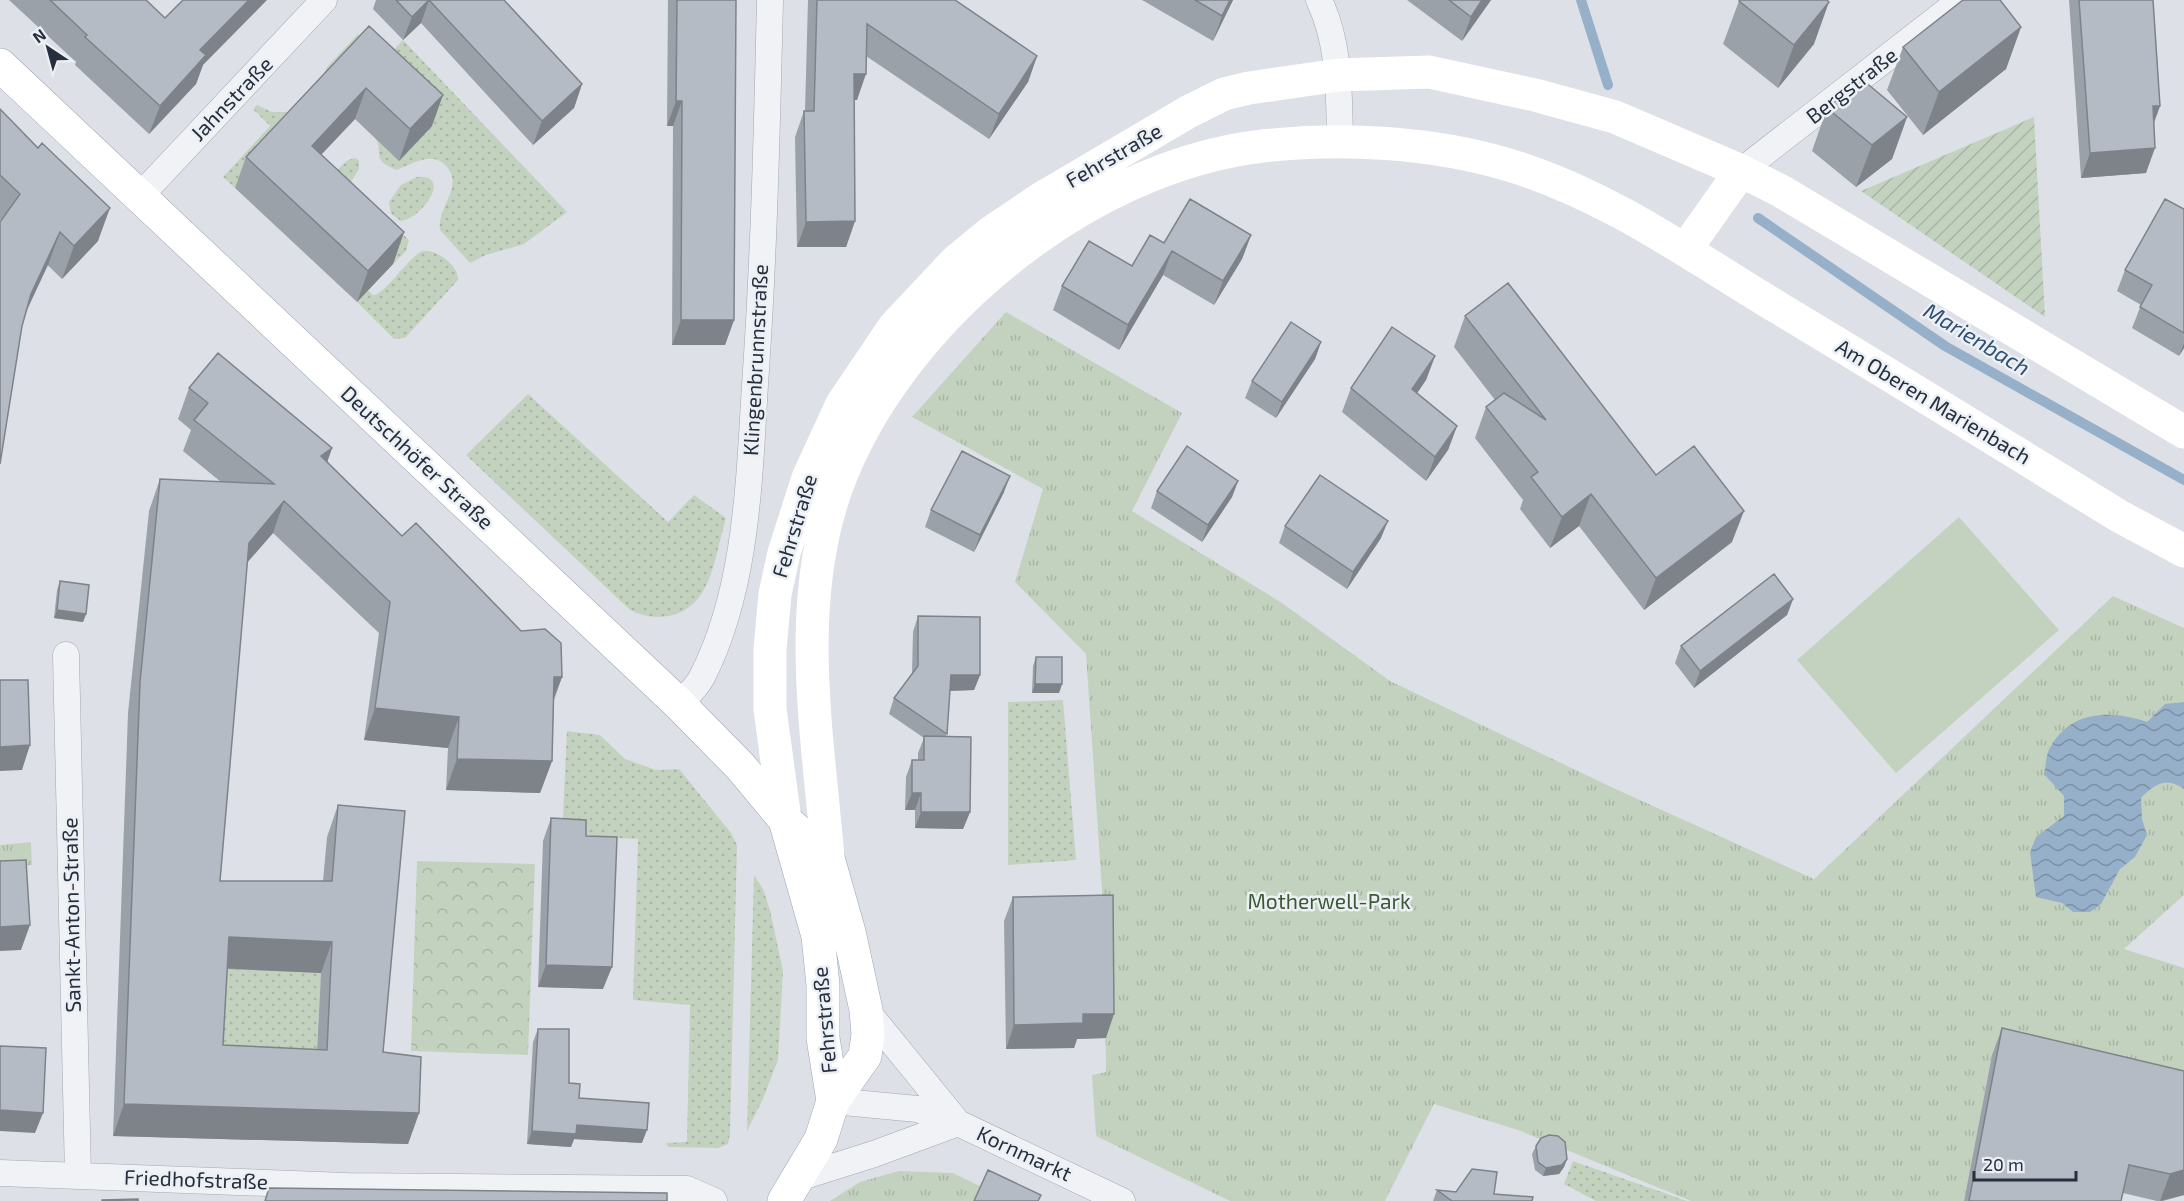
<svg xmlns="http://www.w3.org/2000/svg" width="2184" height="1201" viewBox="0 0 2184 1201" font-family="'Exo 2',sans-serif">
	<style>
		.grass { fill: url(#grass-dots) }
		.forest { fill: url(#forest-crowns) }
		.park { fill: url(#park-tufts) }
		.garden { fill: url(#garden-furrows) }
		.pitch { fill: #c3d2be }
		.water { fill: url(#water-waves) }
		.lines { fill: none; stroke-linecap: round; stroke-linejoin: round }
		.stream { stroke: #97b0c9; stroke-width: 10 }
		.minor-casing { stroke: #a2a8b1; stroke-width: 27 }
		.primary-casing { stroke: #9ca6b3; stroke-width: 34 }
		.minor { stroke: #f0f2f6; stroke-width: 26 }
		.secondary { stroke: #fff; stroke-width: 33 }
		.primary { stroke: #fff; stroke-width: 33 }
		.wall { fill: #9ba1a9; fill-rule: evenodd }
		.shaded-wall { fill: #7e8389 }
		.building { fill: #b4bbc4; stroke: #7e8389; stroke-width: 1.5; fill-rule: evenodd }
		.labels { text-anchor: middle; stroke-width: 5; stroke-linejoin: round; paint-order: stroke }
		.street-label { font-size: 21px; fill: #262f3e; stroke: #ecf0f5 }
		.park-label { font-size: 21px; fill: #3b5a33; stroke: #ecf0f5 }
		.water-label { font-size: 22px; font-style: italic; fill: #2f4f73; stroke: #ecf0f5 }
	</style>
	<defs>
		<pattern id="grass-dots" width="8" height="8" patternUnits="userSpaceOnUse" patternTransform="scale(1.5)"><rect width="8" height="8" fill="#c3d2be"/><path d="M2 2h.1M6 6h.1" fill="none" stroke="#a7b5a4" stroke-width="1.8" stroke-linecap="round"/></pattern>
		<pattern id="forest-crowns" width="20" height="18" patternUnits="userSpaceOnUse" patternTransform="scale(1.5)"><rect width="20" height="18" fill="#c3d2be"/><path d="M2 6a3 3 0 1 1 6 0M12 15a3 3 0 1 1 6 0" fill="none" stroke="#a7b5a4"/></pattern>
		<pattern id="park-tufts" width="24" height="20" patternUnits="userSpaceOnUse" patternTransform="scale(1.5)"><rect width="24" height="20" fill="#c3d2be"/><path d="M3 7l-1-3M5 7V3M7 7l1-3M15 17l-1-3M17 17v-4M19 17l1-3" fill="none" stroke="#a7b5a4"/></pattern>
		<pattern id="garden-furrows" width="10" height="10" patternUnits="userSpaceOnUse" patternTransform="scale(1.5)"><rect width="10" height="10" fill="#c3d2be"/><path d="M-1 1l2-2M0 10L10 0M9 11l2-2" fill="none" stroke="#a7b5a4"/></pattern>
		<pattern id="water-waves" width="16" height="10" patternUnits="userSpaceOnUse" patternTransform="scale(1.5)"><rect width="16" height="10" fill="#97b0c9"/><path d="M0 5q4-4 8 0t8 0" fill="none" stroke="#7b90a5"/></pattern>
	</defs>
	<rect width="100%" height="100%" fill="#dde1e7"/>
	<path class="grass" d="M 358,34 L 384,60 L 403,40 L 567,212 L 524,244 L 486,255 L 470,263 L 440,230 C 436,207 466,186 445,165 C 431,151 412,164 397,170 C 369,160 385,152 375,138 C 361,117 340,99 323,80 L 326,68 Z
		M 257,105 L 272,112 L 296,112 L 235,188 L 223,177 L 270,126 L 253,109 Z
		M 356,158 L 359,161 L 359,169 L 349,185 L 409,240 L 406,251 L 393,264 L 314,190 L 348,160 Z
		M 417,177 C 453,174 423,218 401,221 L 391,214 L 389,202 L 401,185 Z
		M 422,251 C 436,248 459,266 458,280 L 405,338 L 394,339 L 357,302 L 368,290 L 373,295 C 385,295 407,259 422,251 Z
		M 528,394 L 668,522 L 694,495 L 726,518 C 719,541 715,572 702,593 C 686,619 653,623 629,609 L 466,455 Z
		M 1063,700 L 1076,860 L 1008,865 L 1008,702 Z
		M 567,731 L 600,735 L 625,759 L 656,770 L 679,769 L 731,833 L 737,845 L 730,1133 L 728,1144 L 718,1148 L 668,1147 L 666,1143 L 687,1142 L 690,1005 L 633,1000 L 638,839 L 562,836 Z
		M 754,875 L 763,889 L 770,910 L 783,971 L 778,1060 L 762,1101 L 747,1131 Z
		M 218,968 L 321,973 L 315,1081 L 212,1076 Z
		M 1573,1161 L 1687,1201 L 1596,1201 L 1564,1184 Z"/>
	<path class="forest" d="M 417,861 L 535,864 L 528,1055 L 411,1051 Z"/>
	<path class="park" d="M 1006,312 L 1182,413 L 1132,511 L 1282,603 L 1390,681 L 1609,786 L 1814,879 L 2113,596 L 2184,628 L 2184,895 L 2124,949 L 2184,968 L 2184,1101 L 1992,1055 L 1964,1201 L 1691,1201 L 1518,1130 L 1434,1104 L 1385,1201 L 1230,1201 L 1096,1136 L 1092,1075 L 1106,1072 L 1104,919 L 1086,654 L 1015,582 L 1043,489 L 912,417 Z
		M 31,842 L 32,865 L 0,867 L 0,845 Z
		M 899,1171 L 953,1173 L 982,1187 L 975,1201 L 830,1201 L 860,1182 Z"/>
	<path class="garden" d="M 2034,117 L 2045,317 L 1861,191 Z"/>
	<path class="pitch" d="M 1959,517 L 2059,630 L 1896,773 L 1797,660 Z"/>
	<path class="water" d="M 2184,702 L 2184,789 C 2167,777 2154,784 2141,798 L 2142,819 L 2147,835 L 2135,857 L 2120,869 L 2101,904 L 2090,912 L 2073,912 L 2062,903 L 2036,897 L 2030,852 L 2036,837 L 2064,816 L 2064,796 L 2044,774 C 2046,765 2046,753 2051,746 C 2072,710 2111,710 2147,722 L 2165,704 Z"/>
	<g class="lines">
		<path class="stream" d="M 1581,0 L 1608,85
			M 1758,218 L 1945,346 L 2184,480"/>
		<defs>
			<path id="minor" d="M 1319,0 C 1340,44 1339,93 1340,141
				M 1741,171 L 1961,0
				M 139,197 L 324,0
				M 66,655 L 78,1175
				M 679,704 C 687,696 697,687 702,677 C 747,589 749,481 755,385 C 764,257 767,128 770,0
				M 866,1010 L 958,1123
				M 833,1101 L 917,1109 L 958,1123 L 1122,1201
				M 0,1173 L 346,1186 L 687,1189 L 714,1201
				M 801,1177 L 874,1154 L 958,1123"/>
			<path id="primary" d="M 0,65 L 679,704 L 740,766 L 785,820 L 828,858 L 849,932 L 866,1010 L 868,1034 L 865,1056 L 833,1101 L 821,1139 L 784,1201
				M 785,820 L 818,936 L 823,985 L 823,1038 L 833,1101"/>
		</defs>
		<use href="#minor" class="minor-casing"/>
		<use href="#primary" class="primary-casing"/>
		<use href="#minor" class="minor"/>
		<path class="secondary" d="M 1685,250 L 1741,171
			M 785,820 L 770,709 L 770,649 L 775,594 L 784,553 L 808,478 L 842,404 L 894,327 L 955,262 L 990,233 L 1042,198 L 1188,112 L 1224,94 L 1249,88 L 1339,75 L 1429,72 L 1535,95 L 1615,117 L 1741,171 L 1781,191 L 2184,432
			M 828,858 C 818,737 794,608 836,489 C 896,322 1085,166 1263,146 C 1342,137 1432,142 1509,165 C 1606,194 1691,255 1777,307 C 1892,376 2005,446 2119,516 L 2184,551"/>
		<use href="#primary" class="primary"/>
	</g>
	<path class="wall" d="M 9,0 L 146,0 L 203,65 L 196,84 L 149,134 L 75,65 L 76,62 Z
		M 376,0 L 504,0 L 582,84 L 574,108 L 533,145 L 421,23 L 403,40 L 373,9 Z
		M 668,0 L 736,0 L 734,320 L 725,345 L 672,345 L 673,126 L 667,126 Z
		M 808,0 L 955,0 L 1037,56 L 1028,82 L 989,139 L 866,56 L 857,100 L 854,100 L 855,221 L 846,247 L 797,247 L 795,137 L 804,111 L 805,111 Z
		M 1142,0 L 1233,0 L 1213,41 Z
		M 1407,0 L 1491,0 L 1462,41 Z
		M 2069,0 L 2153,0 L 2160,106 L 2154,123 L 2146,173 L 2081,178 Z
		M 1739,1 L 1814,44 L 1778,88 L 1723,44 Z
		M 369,26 L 432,126 L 399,161 L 355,119 L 321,155 L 404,232 L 393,264 L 357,302 L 235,188 L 246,157 Z
		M 2021,27 L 2006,69 L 1923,135 L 1887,90 L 1903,47 Z
		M 1827,108 L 1907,117 L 1892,159 L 1856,187 L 1812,151 Z
		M 0,109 L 98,241 L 62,279 L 0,219 Z
		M 2184,209 L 2184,348 L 2179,356 L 2132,328 L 2141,305 L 2117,291 L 2125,270 Z
		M 1251,235 L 1242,259 L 1214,305 L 1163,275 L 1119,350 L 1053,310 L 1062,286 L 1132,266 L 1164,243 Z
		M 1465,316 L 1732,542 L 1644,610 L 1579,526 L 1550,548 L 1520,509 L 1523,500 L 1475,438 L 1486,407 L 1495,400 L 1454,347 Z
		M 1321,342 L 1315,359 L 1276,418 L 1245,398 L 1252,381 Z
		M 1435,356 L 1426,380 L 1417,393 L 1457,426 L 1448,450 L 1426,481 L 1342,412 L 1351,388 Z
		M 189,388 L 332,448 L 327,462 L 402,536 L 562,677 L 554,700 L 552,761 L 540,793 L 446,790 L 448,748 L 364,740 L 379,633 L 273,533 L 247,563 L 220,881 L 323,881 L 327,837 L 338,805 L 383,1052 L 419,1113 L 408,1144 L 113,1136 L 128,713 L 149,511 L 160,479 L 221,482 L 183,451 L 191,430 L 178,419 ZM 227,969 L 321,973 L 317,1050 L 223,1045 Z
		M 1238,481 L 1232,497 L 1202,542 L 1151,508 L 1157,491 Z
		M 1004,492 L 974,552 L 925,527 L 931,510 Z
		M 1285,526 L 1381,538 L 1347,589 L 1279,543 Z
		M 60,581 L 86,614 L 83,622 L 54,618 L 57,590 Z
		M 1793,599 L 1787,615 L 1694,688 L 1675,663 L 1681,646 Z
		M 918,616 L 980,675 L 974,690 L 950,691 L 946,736 L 970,812 L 963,829 L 915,828 L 915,810 L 905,810 L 906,777 L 912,760 L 918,760 L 918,753 L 924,738 L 889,714 L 894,698 L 912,673 L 913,632 Z
		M 1036,657 L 1062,684 L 1059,693 L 1032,693 L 1033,666 Z
		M 551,818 L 586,836 L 603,989 L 538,987 L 543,841 Z
		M 1013,897 L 1106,1038 L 1077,1039 L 1074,1048 L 1006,1049 L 1004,921 Z
		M 2002,1028 L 2184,1071 L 2184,1195 L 2163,1201 L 2157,1201 L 2123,1193 L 2121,1201 L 1964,1201 L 1992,1055 Z
		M 538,1029 L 579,1098 L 642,1143 L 574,1139 L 571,1147 L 527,1144 L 533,1042 Z
		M 1536,1146 L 1567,1159 L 1564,1167 L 1559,1174 L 1543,1176 L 1535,1170 L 1532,1154 Z
		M 1437,1190 L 1494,1194 L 1532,1201 L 1433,1201 Z"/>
	<path class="shaded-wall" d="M 249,0 L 267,0 L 203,65 L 196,84 L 149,134 L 160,106 L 200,50 Z
		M 429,0 L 421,23 L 403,40 L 412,17 Z
		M 1230,0 L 1233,0 L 1213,41 L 1222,16 Z
		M 1482,0 L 1491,0 L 1462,41 L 1471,17 Z
		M 1829,2 L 1814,44 L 1778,88 L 1794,45 Z
		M 2021,27 L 2006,69 L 1923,135 L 1939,92 Z
		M 1037,56 L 1028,82 L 989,139 L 999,114 Z
		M 854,74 L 866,74 L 857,100 L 845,100 Z
		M 582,84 L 574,108 L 533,145 L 542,121 Z
		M 366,88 L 355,119 L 300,177 L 312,146 Z
		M 443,95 L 432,126 L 399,161 L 410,129 Z
		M 676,101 L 682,101 L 673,126 L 667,126 Z
		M 2153,106 L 2160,106 L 2151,130 Z
		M 1907,117 L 1892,159 L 1856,187 L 1872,145 Z
		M 2155,148 L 2146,173 L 2081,178 L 2090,153 Z
		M 110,208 L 98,241 L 62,279 L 74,246 Z
		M 855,221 L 846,247 L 797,247 L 806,222 Z
		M 60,232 L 48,265 L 19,327 L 31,294 Z
		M 404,232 L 393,264 L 357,302 L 368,271 Z
		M 1251,235 L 1242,259 L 1214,305 L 1223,281 Z
		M 1172,251 L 1163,275 L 1119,350 L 1128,325 Z
		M 681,320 L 734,320 L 725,345 L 672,345 Z
		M 1321,342 L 1315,359 L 1276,418 L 1282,402 Z
		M 2184,343 L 2184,348 L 2179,356 Z
		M 1435,356 L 1426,380 L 1403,414 L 1412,389 Z
		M 1457,426 L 1448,450 L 1426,481 L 1435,457 Z
		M 332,448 L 321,480 L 321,456 Z
		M 1010,476 L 1004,492 L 974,552 L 980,535 Z
		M 1238,481 L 1232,497 L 1202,542 L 1208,525 Z
		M 1591,494 L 1579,526 L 1550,548 L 1562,517 Z
		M 284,501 L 273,533 L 237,574 L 249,543 Z
		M 1744,511 L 1732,542 L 1644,610 L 1656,578 Z
		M 1388,521 L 1381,538 L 1347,589 L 1353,572 Z
		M 1793,599 L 1787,615 L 1694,688 L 1700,671 Z
		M 57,610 L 86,614 L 83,622 L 54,618 Z
		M 951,675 L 980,675 L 974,690 L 945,691 Z
		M 554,677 L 562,677 L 550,708 Z
		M 1035,684 L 1062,684 L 1059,693 L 1032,693 Z
		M 375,708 L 459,717 L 448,748 L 364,740 Z
		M 30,745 L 22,770 L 0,771 L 0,747 Z
		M 457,759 L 552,761 L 540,793 L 446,790 Z
		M 912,793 L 921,793 L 915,810 L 905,810 Z
		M 921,812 L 970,812 L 963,829 L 915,828 Z
		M 30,925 L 21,950 L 0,951 L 0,927 Z
		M 229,937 L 332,942 L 321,973 L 218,968 Z
		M 546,965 L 612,967 L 603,989 L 538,987 Z
		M 1083,1014 L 1114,1014 L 1106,1038 L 1077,1039 L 1074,1048 L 1006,1049 L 1014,1025 Z
		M 124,1104 L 419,1113 L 408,1144 L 113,1136 Z
		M 0,1110 L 43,1113 L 35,1133 L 0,1131 Z
		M 577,1125 L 647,1130 L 642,1143 L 574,1139 L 571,1147 L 527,1144 L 532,1131 Z
		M 1567,1159 L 1564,1167 L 1559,1174 L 1543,1176 L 1546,1168 Z
		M 2184,1170 L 2184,1195 L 2160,1201 L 2170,1174 Z"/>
	<path class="building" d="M 50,0 L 146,0 L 165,18 L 183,0 L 249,0 L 200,50 L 206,55 L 160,106 L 85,37 L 87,35 Z
		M 396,0 L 429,0 L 412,17 Z
		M 429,0 L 504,0 L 582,84 L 542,121 Z
		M 677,0 L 736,0 L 734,320 L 681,320 L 682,101 L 676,101 Z
		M 817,0 L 955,0 L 1037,56 L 999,114 L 867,24 L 866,74 L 854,74 L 855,221 L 806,222 L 804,111 L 814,111 Z
		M 1195,0 L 1230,0 L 1222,16 Z
		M 1449,0 L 1482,0 L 1471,17 Z
		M 1740,0 L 1827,0 L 1829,2 L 1794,45 L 1739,1 Z
		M 1963,0 L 2000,0 L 2021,27 L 1939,92 L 1903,47 Z
		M 2079,0 L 2153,0 L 2160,106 L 2153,106 L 2155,148 L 2090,153 Z
		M 369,26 L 443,95 L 410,129 L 366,88 L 312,146 L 404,232 L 368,271 L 246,157 Z
		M 1863,80 L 1907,117 L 1872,145 L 1827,108 Z
		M 0,109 L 38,148 L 42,143 L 110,208 L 74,246 L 60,232 L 31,294 L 22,326 L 0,464 L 0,222 L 20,194 L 0,175 Z
		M 1190,199 L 1251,235 L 1223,281 L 1172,251 L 1128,325 L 1062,286 L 1089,241 L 1132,266 L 1150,235 L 1164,243 Z
		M 2165,199 L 2184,209 L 2184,333 L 2140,307 L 2152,285 L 2125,270 Z
		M 1508,283 L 1656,475 L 1694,446 L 1744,511 L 1656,578 L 1591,494 L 1562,517 L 1531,477 L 1538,472 L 1486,407 L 1504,393 L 1546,420 L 1465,316 Z
		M 1291,322 L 1321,342 L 1282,402 L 1252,381 Z
		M 1392,327 L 1435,356 L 1412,389 L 1457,426 L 1435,457 L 1351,388 Z
		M 218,353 L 332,448 L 321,456 L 402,536 L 416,523 L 521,631 L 545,629 L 561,643 L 562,677 L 554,677 L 552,761 L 457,759 L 459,717 L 375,708 L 390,602 L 284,501 L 249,543 L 220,881 L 332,881 L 338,805 L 405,811 L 383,1052 L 421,1057 L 419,1113 L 124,1104 L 140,682 L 160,479 L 274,484 L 194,420 L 208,403 L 189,388 ZM 229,937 L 332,942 L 327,1050 L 223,1045 Z
		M 1187,446 L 1238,481 L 1208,525 L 1157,491 Z
		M 962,451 L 1010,476 L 980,535 L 931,510 Z
		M 1320,475 L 1388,521 L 1353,572 L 1285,526 Z
		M 1774,574 L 1793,599 L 1700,671 L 1681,646 Z
		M 60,581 L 89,585 L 86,614 L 57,610 Z
		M 918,616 L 980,617 L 980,675 L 951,675 L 947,734 L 894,698 L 918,666 Z
		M 1036,657 L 1062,657 L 1062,684 L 1035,684 Z
		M 0,680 L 28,680 L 30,745 L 0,747 Z
		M 924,736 L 971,737 L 970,812 L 921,812 L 921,793 L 912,793 L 912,760 L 924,760 Z
		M 551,818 L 586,820 L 586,836 L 617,837 L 612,967 L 546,965 Z
		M 26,860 L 30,925 L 0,927 L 0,861 Z
		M 1113,895 L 1114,1014 L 1083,1014 L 1083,1023 L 1014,1025 L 1013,897 Z
		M 2002,1028 L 2184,1071 L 2184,1170 L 2170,1174 L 2129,1165 L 2121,1201 L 1969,1201 Z
		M 538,1029 L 569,1029 L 569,1083 L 580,1084 L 579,1098 L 649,1103 L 647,1130 L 577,1125 L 576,1134 L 532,1131 Z
		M 0,1046 L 46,1048 L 43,1113 L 0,1110 Z
		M 1549,1135 L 1558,1136 L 1565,1142 L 1567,1159 L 1562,1165 L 1546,1168 L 1538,1162 L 1536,1146 L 1541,1138 Z
		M 1472,1169 L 1497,1172 L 1494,1194 L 1533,1197 L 1532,1201 L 1452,1201 L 1437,1190 L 1456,1192 Z
		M 988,1170 L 1041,1195 L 1038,1201 L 974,1201 Z
		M 269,1188 L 667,1193 L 667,1201 L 265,1201 Z
		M 138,1199 L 138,1201 L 102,1201 L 102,1200 Z"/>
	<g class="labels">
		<g class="street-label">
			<text transform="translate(1852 86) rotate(-38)" y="7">Bergstraße</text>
			<text transform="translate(232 99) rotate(-46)" y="7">Jahnstraße</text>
			<text transform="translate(1114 156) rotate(-30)" y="7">Fehrstraße</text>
			<text transform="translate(756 360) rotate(-87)" y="7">Klingenbrunnstraße</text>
			<text transform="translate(1933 402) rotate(31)" y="7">Am Oberen Marienbach</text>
			<text transform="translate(417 458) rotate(43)" y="7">Deutschhöfer Straße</text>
			<text transform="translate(795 526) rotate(-73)" y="7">Fehrstraße</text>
			<text transform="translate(72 915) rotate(-91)" y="7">Sankt-Anton-Straße</text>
			<text transform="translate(825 1020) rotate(-95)" y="7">Fehrstraße</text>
			<text transform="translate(1024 1154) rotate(25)" y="7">Kornmarkt</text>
			<text transform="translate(196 1180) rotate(2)" y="7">Friedhofstraße</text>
		</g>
		<g class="park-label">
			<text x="1329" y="909">Motherwell-Park</text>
		</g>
		<g class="water-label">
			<text transform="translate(1977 339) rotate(31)" y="8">Marienbach</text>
		</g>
	</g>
	<g transform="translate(48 48) rotate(324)" stroke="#ecf0f5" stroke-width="4.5" paint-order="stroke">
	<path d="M0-4.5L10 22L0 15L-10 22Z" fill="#262f3e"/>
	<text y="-9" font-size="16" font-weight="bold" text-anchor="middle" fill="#262f3e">N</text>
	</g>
	<path d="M1974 1171v9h102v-9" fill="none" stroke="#262f3e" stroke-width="3"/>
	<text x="1983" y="1171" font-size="18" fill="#262f3e" stroke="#ecf0f5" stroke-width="4.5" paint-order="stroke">20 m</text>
</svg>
